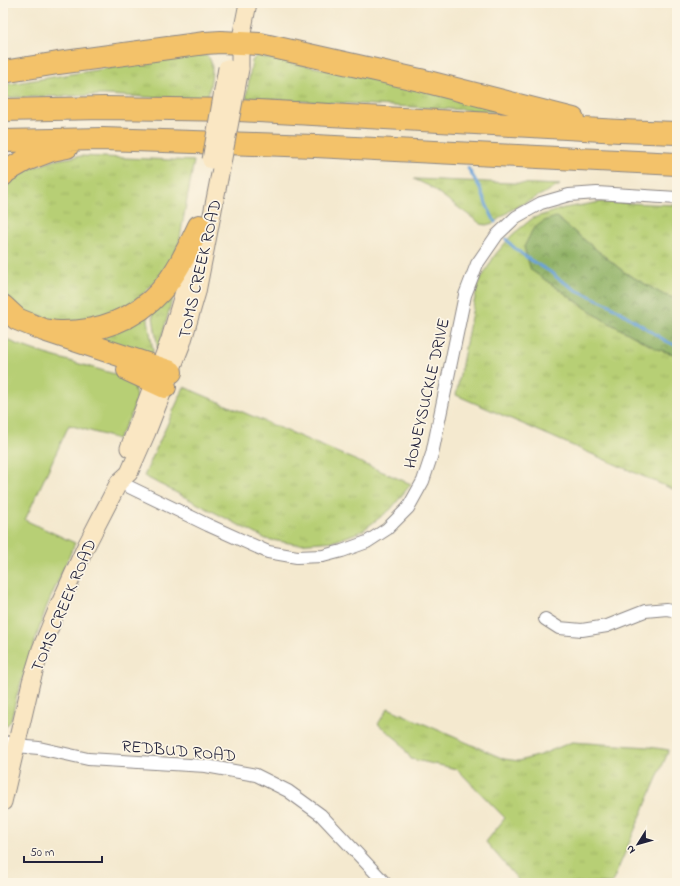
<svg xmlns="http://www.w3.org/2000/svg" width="680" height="886" viewBox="0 0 680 886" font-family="'Indie Flower',sans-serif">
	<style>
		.grass { fill: url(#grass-tufts); stroke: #6c7858 }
		.forest { fill: url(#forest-crowns); stroke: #5a6a50 }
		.green { fill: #b7cf74; stroke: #6c7858 }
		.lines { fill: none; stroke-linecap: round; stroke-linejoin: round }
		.stream { stroke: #6aa3d9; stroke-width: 3 }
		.street-casing { stroke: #8b8685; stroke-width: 14 }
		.secondary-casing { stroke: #8b8685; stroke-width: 19 }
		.highway-casing { stroke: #8b8685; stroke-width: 24 }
		.street { stroke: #fff; stroke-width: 12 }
		.secondary { stroke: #fae7c3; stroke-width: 17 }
		.highway { stroke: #f3c26a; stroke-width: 22 }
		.secondary-bridge-casing { stroke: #8b8685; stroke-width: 19; stroke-linecap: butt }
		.secondary-bridge { stroke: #fae7c3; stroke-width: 17 }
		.labels { text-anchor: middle; stroke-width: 3.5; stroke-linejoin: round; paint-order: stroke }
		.street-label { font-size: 17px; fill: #22223b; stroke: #fcf5e5 }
	</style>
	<defs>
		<pattern id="grass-tufts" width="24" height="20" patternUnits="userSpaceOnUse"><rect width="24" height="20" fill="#b7cf74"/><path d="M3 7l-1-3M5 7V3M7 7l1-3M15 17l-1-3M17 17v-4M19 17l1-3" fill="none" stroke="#9db165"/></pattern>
		<pattern id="forest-crowns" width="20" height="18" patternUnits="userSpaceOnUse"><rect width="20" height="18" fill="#91b266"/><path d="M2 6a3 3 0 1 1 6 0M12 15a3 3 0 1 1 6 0" fill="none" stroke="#769055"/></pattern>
	</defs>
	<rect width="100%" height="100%" fill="#fcf5e5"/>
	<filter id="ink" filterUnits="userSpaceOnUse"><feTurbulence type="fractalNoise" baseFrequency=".025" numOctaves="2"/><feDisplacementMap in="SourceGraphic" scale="8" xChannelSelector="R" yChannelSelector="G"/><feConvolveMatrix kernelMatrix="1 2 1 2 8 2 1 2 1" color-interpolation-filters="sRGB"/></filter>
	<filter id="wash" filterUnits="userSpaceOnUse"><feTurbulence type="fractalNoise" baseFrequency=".012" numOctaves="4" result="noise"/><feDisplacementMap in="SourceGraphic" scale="16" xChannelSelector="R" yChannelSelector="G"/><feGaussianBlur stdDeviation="0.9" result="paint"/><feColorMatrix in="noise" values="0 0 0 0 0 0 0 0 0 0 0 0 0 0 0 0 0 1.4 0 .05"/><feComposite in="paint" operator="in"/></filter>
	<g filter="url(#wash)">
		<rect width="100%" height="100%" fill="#f4e9cf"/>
		<path class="grass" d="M 197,54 C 200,55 204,55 207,56 C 217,62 209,90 207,100 L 104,95 L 3,98 L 3,85 Z
			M 258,55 L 266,58 L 387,81 L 505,112 L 246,98 L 252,61 L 256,56 Z
			M 81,156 L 194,161 C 190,181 187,201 183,221 C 181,229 181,240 177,248 C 176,252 172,257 170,261 C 160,277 147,293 131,303 C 92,326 32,332 3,291 L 3,191 L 12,180 L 30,169 L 55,160 Z
			M 414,179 L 560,185 L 511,210 L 493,223 L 486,225 L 481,224 L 429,186 Z
			M 601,202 L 677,205 L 677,299 L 664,295 L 624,272 L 556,217 L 524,247 L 531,270 L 602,319 L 657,349 L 677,355 L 677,491 L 456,395 L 472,312 L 478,284 L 495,255 L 512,235 L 533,218 L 564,208 Z
			M 178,278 L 158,351 L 152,309 Z
			M 147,313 L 153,351 L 151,356 L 80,337 Z
			M 184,387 L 411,484 L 391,509 L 362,531 L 335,541 L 295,544 L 266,539 L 144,476 Z
			M 388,708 L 504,759 L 519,761 L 540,755 L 572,742 L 649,747 L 669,750 L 612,883 L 521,883 L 486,842 L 505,818 L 457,769 L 411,759 L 399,741 L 378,724 Z"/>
		<path class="forest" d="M 556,217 L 624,272 L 664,295 L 677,299 L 677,355 L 657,349 L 602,319 L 531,270 L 524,247 L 533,229 L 544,221 Z"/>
		<path class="green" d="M 3,337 L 16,344 L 45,354 L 125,377 L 131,381 L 134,386 L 136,397 L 132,413 L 118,439 L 69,425 L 25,520 L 75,543 L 46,608 L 17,695 L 11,721 L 6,726 L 3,727 Z"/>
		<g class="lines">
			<path class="stream" d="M 468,168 L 480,188 L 487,206 L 495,222
				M 506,239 C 519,255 538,264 555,275 L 556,277 L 576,290 L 608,304 L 666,341 L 677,346"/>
		</g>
	</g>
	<g filter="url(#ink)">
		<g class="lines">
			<defs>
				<path id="street" d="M 119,482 L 208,525 L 268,552 L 297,557 L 323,556 L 342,551 L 367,542 L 387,529 L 408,508 L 423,481 L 432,454 L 465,295 L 477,264 L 497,235 L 516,217 L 541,203 L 569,195 L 597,193 L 677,198
					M 545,619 L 559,628 L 582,630 L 607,626 L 645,611 L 667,609 L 677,611
					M 3,741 L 16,746 L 39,748 L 88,759 L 206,766 L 256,775 L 288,791 L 321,815 L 385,883"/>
				<path id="secondary" d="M 240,69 L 240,43 L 248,3
					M 129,448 L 170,339 L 185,288 L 194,247
					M 3,802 L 31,682 L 41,649 L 57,610 L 86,546 L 119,482 L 129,473 L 147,432 L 182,343 L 197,292 L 219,179"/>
				<path id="highway" d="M 3,72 L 58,63 L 205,43 L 221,42 L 260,44 L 420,80 L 573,119
					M 3,110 L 104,108 L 238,110 L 620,131 L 677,133
					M 3,141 L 103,139 L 315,146 L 677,164
					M 3,175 L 5,172 L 26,160 L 52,150 L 67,147
					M 3,306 L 17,319 L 44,330 L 171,372
					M 44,330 C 50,331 57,332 63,332 C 98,332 136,319 160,292 C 177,273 188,249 199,226
					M 128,370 L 165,387"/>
			</defs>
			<use href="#street" class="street-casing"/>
			<use href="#secondary" class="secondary-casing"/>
			<use href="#highway" class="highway-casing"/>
			<use href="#street" class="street"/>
			<use href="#secondary" class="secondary"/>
			<use href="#highway" class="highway"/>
			<defs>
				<path id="secondary-bridge" d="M 211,160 L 227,68
					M 219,179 L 240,69"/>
			</defs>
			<use href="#secondary-bridge" class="secondary-bridge-casing"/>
			<use href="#secondary-bridge" class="secondary-bridge"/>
		</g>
	</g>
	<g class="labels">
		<g class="street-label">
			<text transform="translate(199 269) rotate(-77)" y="6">TOMS CREEK ROAD</text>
			<text transform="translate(426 393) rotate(-77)" y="6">HONEYSUCKLE DRIVE</text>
			<text transform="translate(63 605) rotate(-67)" y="6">TOMS CREEK ROAD</text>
			<text transform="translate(179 750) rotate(5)" y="6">REDBUD ROAD</text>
		</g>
	</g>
	<rect width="680" height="886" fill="none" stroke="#fcf5e5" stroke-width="16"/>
	<g transform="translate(638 844) rotate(233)" stroke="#fcf5e5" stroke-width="3" paint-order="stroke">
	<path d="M0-3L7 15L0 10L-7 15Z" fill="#22223b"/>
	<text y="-6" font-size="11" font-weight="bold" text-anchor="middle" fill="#22223b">N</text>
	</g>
	<path d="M24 856v6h78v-6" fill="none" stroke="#22223b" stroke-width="2"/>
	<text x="30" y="856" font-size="12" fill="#22223b" stroke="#fcf5e5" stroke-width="3" paint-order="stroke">50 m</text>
</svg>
